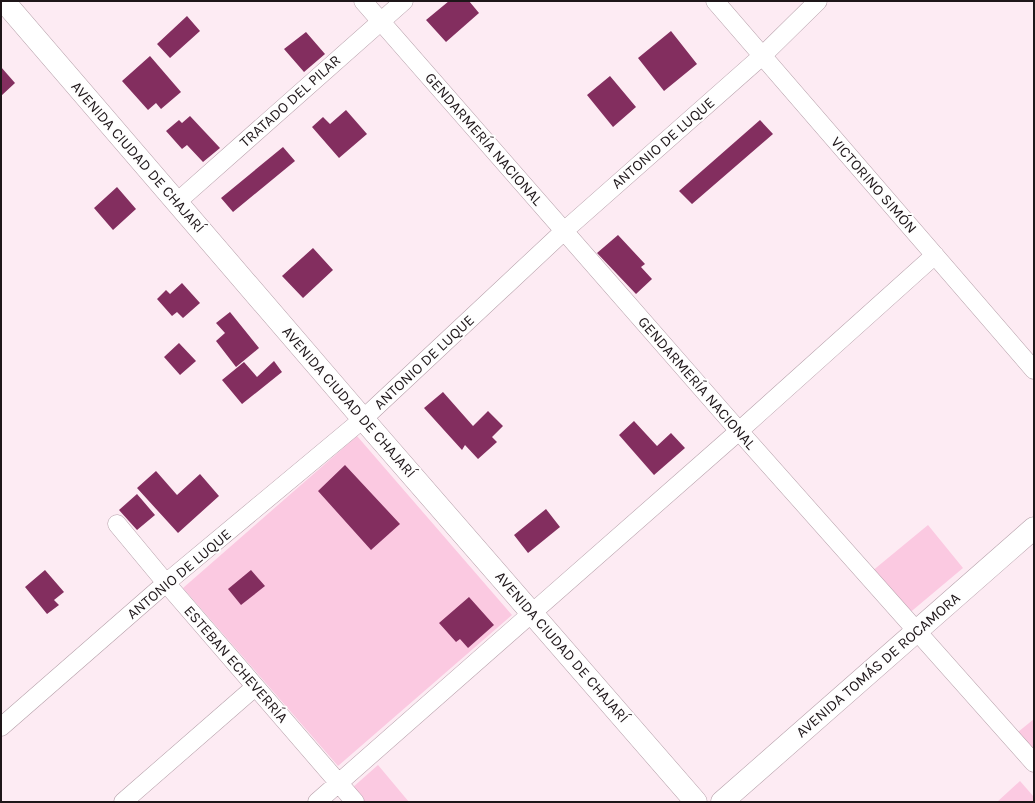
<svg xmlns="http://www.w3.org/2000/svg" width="1035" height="803" viewBox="0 0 1035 803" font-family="Karla,sans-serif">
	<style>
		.green { fill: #fbc9e1 }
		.building { fill: #832e5f }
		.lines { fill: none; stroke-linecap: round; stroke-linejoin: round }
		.minor-casing { stroke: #b59fa9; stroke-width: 19 }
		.tertiary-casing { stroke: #b59fa9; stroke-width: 23 }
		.secondary-casing { stroke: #b59fa9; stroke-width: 23 }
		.minor { stroke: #fff; stroke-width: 18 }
		.tertiary { stroke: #fff; stroke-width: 22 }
		.secondary { stroke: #fff; stroke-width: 22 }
		.labels { text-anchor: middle; stroke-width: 4; stroke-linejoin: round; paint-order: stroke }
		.street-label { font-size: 15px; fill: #1e1619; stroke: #fefefe }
	</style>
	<rect width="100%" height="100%" fill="#fdebf3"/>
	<path class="green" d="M 357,436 L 512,615 L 338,766 L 183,588 Z
		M 928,525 L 963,568 L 907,615 L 871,572 Z
		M 1034,719 L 1034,753 L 1018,732 Z
		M 378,765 L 409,802 L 364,802 L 352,788 Z
		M 1020,781 L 1034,797 L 1034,802 L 997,802 Z"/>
	<path class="building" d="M 449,1 L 469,1 L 479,13 L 446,42 L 426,20 Z
		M 187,16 L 200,31 L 170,58 L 157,44 Z
		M 671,31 L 697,64 L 664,91 L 638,58 Z
		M 306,32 L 325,54 L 304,72 L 284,49 Z
		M 150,56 L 181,92 L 161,109 L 156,103 L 148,110 L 122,81 Z
		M 1,67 L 15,83 L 1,96 Z
		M 610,76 L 636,107 L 613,127 L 587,95 Z
		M 346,110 L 367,134 L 339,158 L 312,127 L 323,117 L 330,124 Z
		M 190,116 L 220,148 L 203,162 L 187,145 L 182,149 L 166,131 L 179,120 L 182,123 Z
		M 760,120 L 773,134 L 692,204 L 679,191 Z
		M 283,147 L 295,161 L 233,212 L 221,198 Z
		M 117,187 L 136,209 L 113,230 L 94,208 Z
		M 618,235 L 645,264 L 641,267 L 652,279 L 636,294 L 597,253 Z
		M 313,248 L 333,270 L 303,298 L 282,276 Z
		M 182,283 L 200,303 L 183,318 L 177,312 L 172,316 L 157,299 L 166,290 L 170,294 Z
		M 230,312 L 259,348 L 236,367 L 216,341 L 225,333 L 216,323 Z
		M 179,343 L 196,361 L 180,375 L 164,357 Z
		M 274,361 L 282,372 L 242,404 L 222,380 L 244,362 L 257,377 Z
		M 443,392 L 473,426 L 488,411 L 503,426 L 492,437 L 497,442 L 478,459 L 465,445 L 462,450 L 424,408 Z
		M 634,421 L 657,446 L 671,433 L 685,448 L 654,475 L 619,435 Z
		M 345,465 L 400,524 L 371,550 L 318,491 Z
		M 156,471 L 177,495 L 200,474 L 219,496 L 178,533 L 137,488 Z
		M 137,494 L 155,515 L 137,530 L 119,510 Z
		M 546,509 L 560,527 L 528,553 L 514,535 Z
		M 45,570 L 64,592 L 54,600 L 59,605 L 47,614 L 25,587 Z
		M 251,570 L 265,586 L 241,605 L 228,589 Z
		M 469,597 L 494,625 L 468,648 L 460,639 L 456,642 L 439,623 Z"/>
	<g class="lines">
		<defs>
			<path id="minor" d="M 363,1 L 739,431 L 1034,763
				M 715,1 L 1034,370
				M 177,202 L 404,1
				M 117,524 L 166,583 L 355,802
				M 1,727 L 166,583 L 363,419 L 564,231 L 762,56 L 818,1
				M 123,802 L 255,687
				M 317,802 L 739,431 L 935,255"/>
			<path id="tertiary" d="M 722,802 L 1034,528"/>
			<path id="secondary" d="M 8,6 L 363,419 L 696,802"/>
		</defs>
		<use href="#minor" class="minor-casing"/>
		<use href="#tertiary" class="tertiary-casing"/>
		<use href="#secondary" class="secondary-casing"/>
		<use href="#minor" class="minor"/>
		<use href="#tertiary" class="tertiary"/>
		<use href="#secondary" class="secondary"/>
	</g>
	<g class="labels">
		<g class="street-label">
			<text transform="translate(290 101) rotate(-42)" y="5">TRATADO DEL PILAR</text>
			<text transform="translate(484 139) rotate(49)" y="5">GENDARMERÍA NACIONAL</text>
			<text transform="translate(663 143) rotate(-41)" y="5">ANTONIO DE LUQUE</text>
			<text transform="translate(138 157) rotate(49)" y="5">AVENIDA CIUDAD DE CHAJARÍ</text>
			<text transform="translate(874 185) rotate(49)" y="5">VICTORINO SIMÓN</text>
			<text transform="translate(424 362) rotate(-43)" y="5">ANTONIO DE LUQUE</text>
			<text transform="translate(697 383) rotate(49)" y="5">GENDARMERÍA NACIONAL</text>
			<text transform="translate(349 402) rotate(49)" y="5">AVENIDA CIUDAD DE CHAJARÍ</text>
			<text transform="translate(179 574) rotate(-40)" y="5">ANTONIO DE LUQUE</text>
			<text transform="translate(562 647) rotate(49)" y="5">AVENIDA CIUDAD DE CHAJARÍ</text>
			<text transform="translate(236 664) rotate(49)" y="5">ESTEBAN ECHEVERRÍA</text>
			<text transform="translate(878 665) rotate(-41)" y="5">AVENIDA TOMÁS DE ROCAMORA</text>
		</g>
	</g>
	<rect width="1035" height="803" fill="none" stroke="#1e1619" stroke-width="4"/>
</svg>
